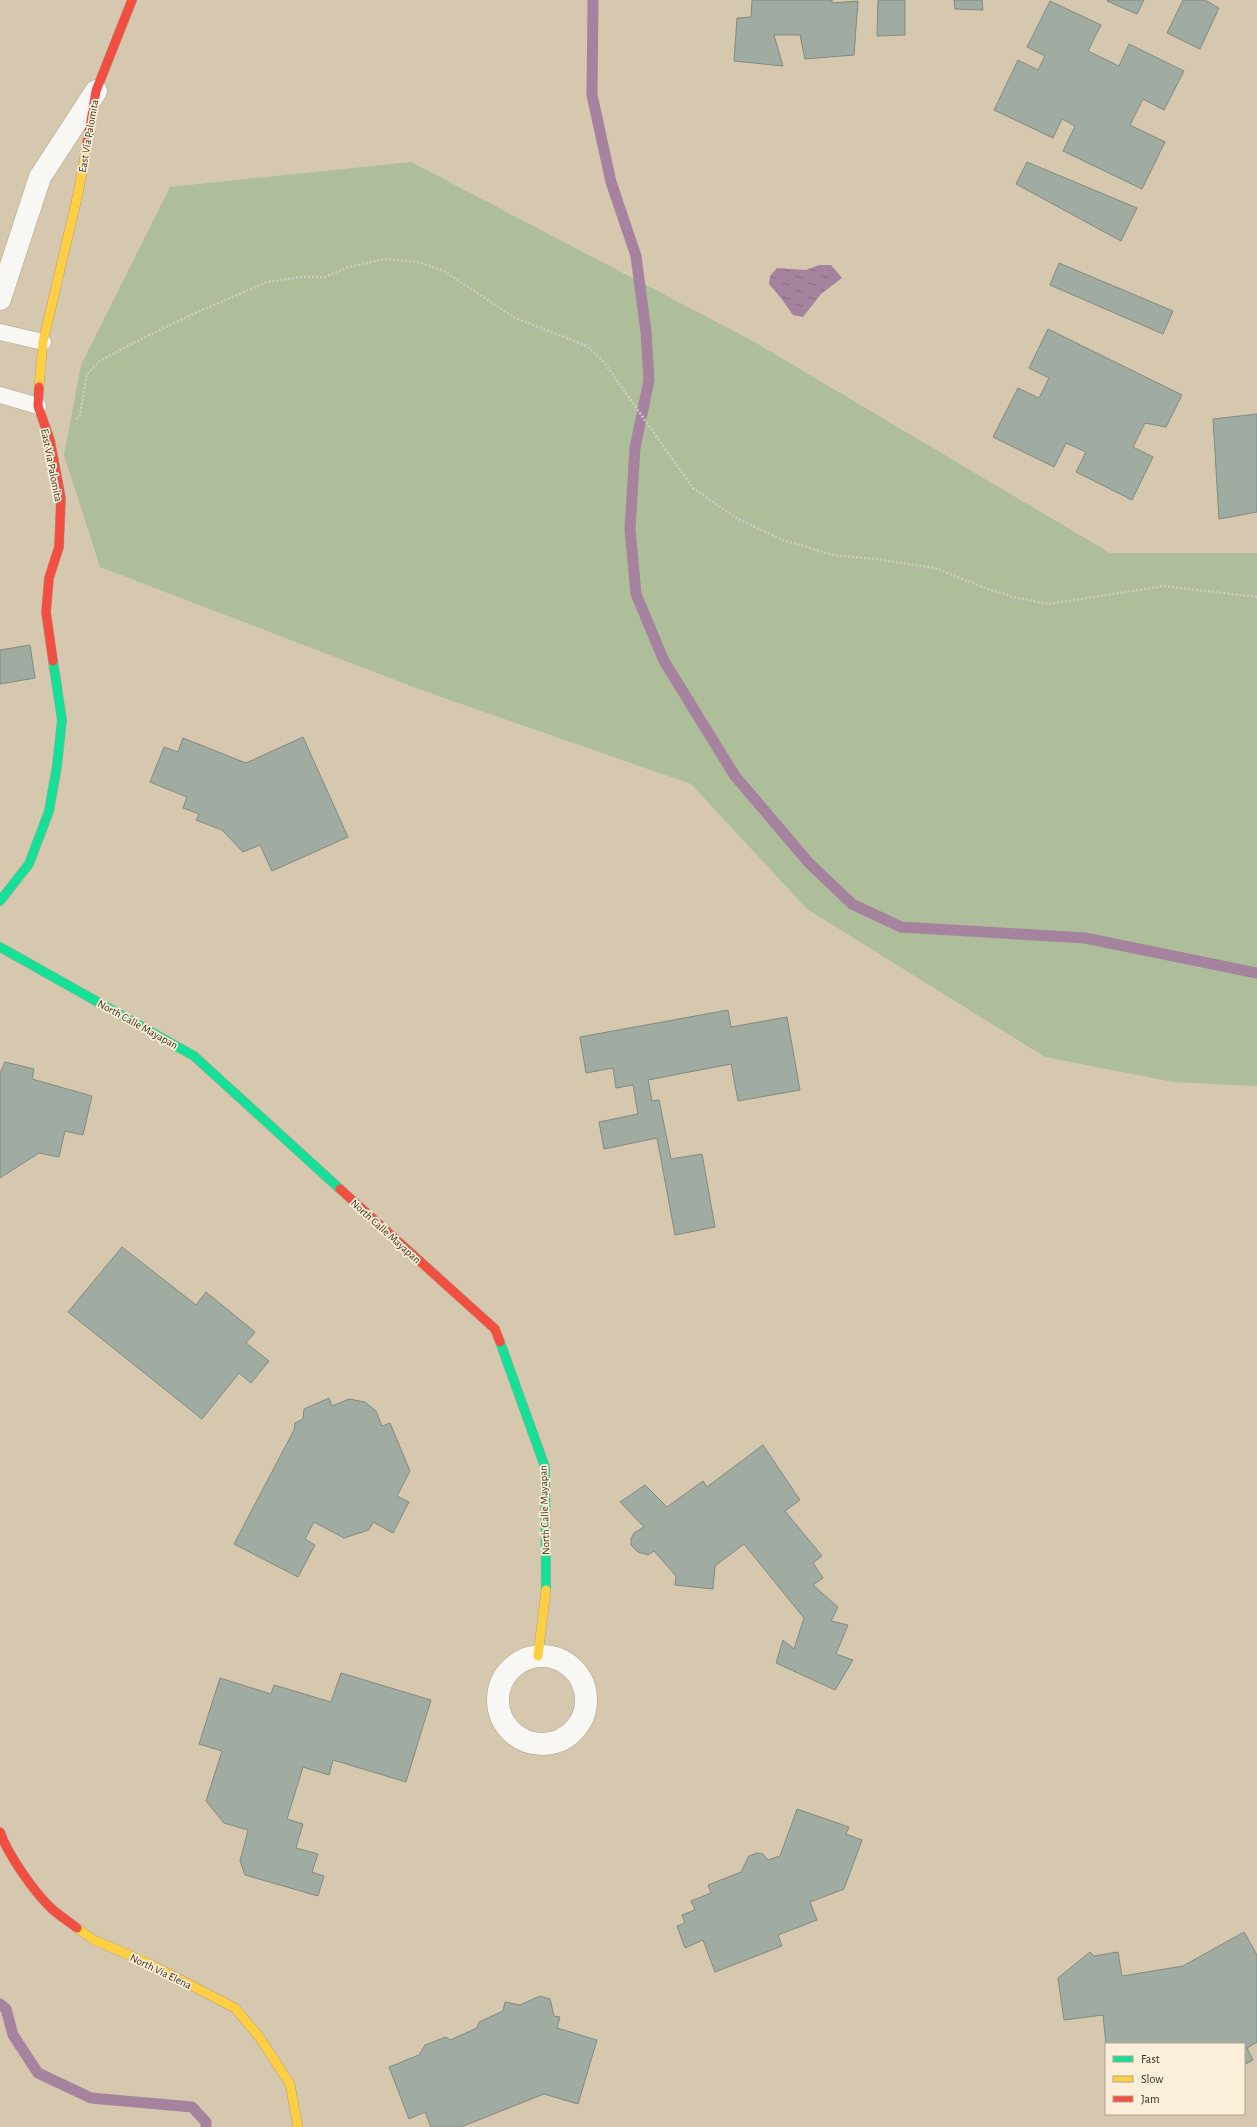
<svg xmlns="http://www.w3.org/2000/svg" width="1257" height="2127" viewBox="0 0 1257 2127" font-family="'Alegreya Sans',sans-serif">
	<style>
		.green { fill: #aebe9a }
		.water { fill: url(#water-ripples) }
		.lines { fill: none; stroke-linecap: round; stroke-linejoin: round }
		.stream { stroke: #a5829e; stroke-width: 11 }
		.building { fill: #a0aca2; stroke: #82897f }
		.lane-casing { stroke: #aca18d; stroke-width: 17 }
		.street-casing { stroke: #aca18d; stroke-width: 23 }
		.fast-casing { stroke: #aca18d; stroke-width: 10 }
		.slow-casing { stroke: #aca18d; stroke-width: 10 }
		.jam-casing { stroke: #aca18d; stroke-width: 10 }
		.path { stroke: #d0cbc4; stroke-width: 2.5; stroke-dasharray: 2 2; stroke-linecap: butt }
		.lane { stroke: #f9f7f3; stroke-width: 16 }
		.street { stroke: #f9f7f3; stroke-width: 22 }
		.fast { stroke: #16e098; stroke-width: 9 }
		.slow { stroke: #ffcf43; stroke-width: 9 }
		.jam { stroke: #f24e42; stroke-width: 9 }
		.labels { text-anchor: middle; stroke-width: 3.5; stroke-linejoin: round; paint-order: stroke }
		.street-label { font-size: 11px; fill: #3b311f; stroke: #fcefd9 }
	</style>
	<defs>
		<pattern id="water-ripples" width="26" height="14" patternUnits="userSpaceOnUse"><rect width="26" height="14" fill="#a5829e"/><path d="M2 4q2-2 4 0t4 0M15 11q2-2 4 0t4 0" fill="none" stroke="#886b80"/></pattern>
	</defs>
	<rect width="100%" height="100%" fill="#d6c8af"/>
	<path class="green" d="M 411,162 L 751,340 L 1110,553 L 1257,553 L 1257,1086 L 1173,1082 L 1045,1057 L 807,909 L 691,784 L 424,691 L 100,567 L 64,455 L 81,365 L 170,187 Z"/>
	<path class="water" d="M 819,265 L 831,265 L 842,278 L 821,294 L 803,317 L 793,315 L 781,298 L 769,284 L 770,276 L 777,268 L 806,270 Z"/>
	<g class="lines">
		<path class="stream" d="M 593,0 L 592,95 L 611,182 L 636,256 L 646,332 L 649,380 L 635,448 L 630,529 L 636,594 L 664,661 L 735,776 L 809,863 L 852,904 L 901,927 L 1085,938 L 1257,973
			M 0,2004 L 6,2009 L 13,2035 L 38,2073 L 91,2098 L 192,2107 L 206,2122 L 206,2127"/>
	</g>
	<path class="building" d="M 752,0 L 832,0 L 832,3 L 858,1 L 854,55 L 805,59 L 800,35 L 774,35 L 783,66 L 734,61 L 737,18 L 751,17 Z
		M 878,0 L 905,0 L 905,35 L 877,36 Z
		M 954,0 L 982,0 L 983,10 L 955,9 Z
		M 1108,0 L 1144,0 L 1137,14 L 1107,1 Z
		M 1183,0 L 1205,0 L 1219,8 L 1200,49 L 1167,33 Z
		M 1050,1 L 1101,25 L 1088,51 L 1119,66 L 1129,44 L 1184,71 L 1164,110 L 1143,99 L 1130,125 L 1165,142 L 1142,189 L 1063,151 L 1075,126 L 1062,119 L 1053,138 L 994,110 L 1018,60 L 1038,70 L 1045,56 L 1027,47 Z
		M 1027,162 L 1137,208 L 1121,241 L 1016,184 Z
		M 1059,263 L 1173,311 L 1163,334 L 1050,285 Z
		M 1048,329 L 1182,395 L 1166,427 L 1145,423 L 1133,447 L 1153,457 L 1132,500 L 1076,472 L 1086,452 L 1066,443 L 1054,467 L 993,437 L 1018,388 L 1039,398 L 1049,378 L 1029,368 Z
		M 1257,414 L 1257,512 L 1219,519 L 1213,419 Z
		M 30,645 L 35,678 L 0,684 L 0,650 Z
		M 303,737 L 348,837 L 272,871 L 260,845 L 243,852 L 222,830 L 196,820 L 199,814 L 183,808 L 187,797 L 150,782 L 164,747 L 178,752 L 183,738 L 246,763 Z
		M 728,1010 L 731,1027 L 787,1017 L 800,1090 L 738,1101 L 731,1064 L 648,1080 L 652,1101 L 659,1100 L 671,1159 L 702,1154 L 715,1227 L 675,1235 L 657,1138 L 604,1149 L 599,1122 L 638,1114 L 633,1085 L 616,1088 L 613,1068 L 586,1073 L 580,1037 Z
		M 5,1062 L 34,1069 L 32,1079 L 92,1096 L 83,1135 L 65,1131 L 59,1157 L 39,1153 L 0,1178 L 0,1073 Z
		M 122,1247 L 196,1305 L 206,1292 L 255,1332 L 246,1343 L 269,1361 L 251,1383 L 239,1373 L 202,1419 L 68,1312 Z
		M 329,1398 L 332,1406 L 349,1399 L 365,1402 L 376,1411 L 382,1426 L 390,1423 L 410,1471 L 397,1496 L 409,1502 L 393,1533 L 373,1522 L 369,1530 L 344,1538 L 314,1522 L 305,1539 L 315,1545 L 298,1577 L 234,1544 L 294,1430 L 295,1423 L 303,1419 L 304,1409 Z
		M 763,1445 L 800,1500 L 785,1511 L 822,1556 L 813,1563 L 823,1578 L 813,1585 L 838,1607 L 831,1621 L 848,1625 L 836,1654 L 853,1660 L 835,1690 L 776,1663 L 783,1640 L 794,1649 L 804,1618 L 744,1544 L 715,1566 L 713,1589 L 675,1585 L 676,1576 L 654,1551 L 648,1555 L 638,1552 L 631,1545 L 631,1539 L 634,1533 L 644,1527 L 620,1502 L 645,1485 L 667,1507 L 703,1481 L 707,1487 Z
		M 341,1673 L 431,1700 L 406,1782 L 333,1760 L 329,1775 L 303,1767 L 287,1819 L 303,1824 L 296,1848 L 318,1854 L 312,1872 L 324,1876 L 318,1896 L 245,1875 L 240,1861 L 248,1830 L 224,1823 L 206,1801 L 222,1751 L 199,1744 L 220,1678 L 271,1694 L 274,1685 L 331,1702 Z
		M 797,1809 L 849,1827 L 846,1834 L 862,1840 L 844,1889 L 810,1902 L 817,1920 L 778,1935 L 782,1946 L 715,1972 L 703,1940 L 685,1948 L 677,1926 L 685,1923 L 682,1915 L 695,1910 L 691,1901 L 711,1893 L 708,1885 L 741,1872 L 749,1856 L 757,1853 L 763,1854 L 768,1860 L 780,1856 Z
		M 1244,1932 L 1257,1955 L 1257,2042 L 1247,2048 L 1253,2060 L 1244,2065 L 1244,2044 L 1106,2044 L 1103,2015 L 1064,2020 L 1058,1978 L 1090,1952 L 1094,1956 L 1118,1952 L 1122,1976 L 1183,1966 Z
		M 540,1996 L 550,1999 L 554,2016 L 560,2017 L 557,2028 L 597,2040 L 578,2104 L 544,2094 L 461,2127 L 431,2127 L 425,2112 L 409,2119 L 389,2067 L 419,2055 L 425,2045 L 446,2037 L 450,2040 L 477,2028 L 479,2022 L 503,2011 L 505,2002 L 520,2005 Z"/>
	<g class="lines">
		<defs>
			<path id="lane" d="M 0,332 L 43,342
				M 0,395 L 38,406"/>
			<path id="street" d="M 0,299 L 40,177 L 96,91
				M498 1700a44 44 0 1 1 88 0a44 44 0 1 1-88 0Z"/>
			<path id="fast" d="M 0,901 L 29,864 L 49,811 L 57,766 L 62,720 L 53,661
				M 0,947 L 194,1056 L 340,1189
				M 500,1342 L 545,1467 L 546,1590"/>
			<path id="slow" d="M 39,387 L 43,342 L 78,194 L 87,144
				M 538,1656 L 546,1590
				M 77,1928 L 94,1940 L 150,1964 L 235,2008 L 260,2038 L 290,2084 L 298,2127"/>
			<path id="jam" d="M 87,144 L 96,91 L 132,0
				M 39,387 L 38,406 L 50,440 L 61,498 L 59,547 L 49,578 L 46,612 L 53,661
				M 340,1189 L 495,1329 L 500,1342
				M 0,1832 C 8,1855 34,1892 52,1909 C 60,1916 69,1922 77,1928"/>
		</defs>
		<use href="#lane" class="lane-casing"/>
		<use href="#street" class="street-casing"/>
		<use href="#fast" class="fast-casing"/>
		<use href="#slow" class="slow-casing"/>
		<use href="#jam" class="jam-casing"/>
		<path class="path" d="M 76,419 L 80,415 L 87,374 L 100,361 L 133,343 L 193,314 L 267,282 L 302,277 L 325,277 L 349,267 L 384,259 L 418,262 L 444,271 L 515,318 L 587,346 L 603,361 L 693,488 L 738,519 L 783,540 L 833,555 L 875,559 L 935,568 L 985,588 L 1013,597 L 1049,604 L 1164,586 L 1257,597"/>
		<use href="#lane" class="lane"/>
		<use href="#street" class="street"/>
		<use href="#fast" class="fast"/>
		<use href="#slow" class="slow"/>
		<use href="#jam" class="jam"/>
	</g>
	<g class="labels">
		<g class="street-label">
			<text transform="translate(88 136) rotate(-80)" y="4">East Via Palomita</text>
			<text transform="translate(52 465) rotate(79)" y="4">East Via Palomita</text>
			<text transform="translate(138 1024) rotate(29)" y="4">North Calle Mayapan</text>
			<text transform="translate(386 1231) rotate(42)" y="4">North Calle Mayapan</text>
			<text transform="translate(544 1510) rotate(-92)" y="4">North Calle Mayapan</text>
			<text transform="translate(161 1971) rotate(26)" y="4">North Via Elena</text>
		</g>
	</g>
	<rect x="1105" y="2043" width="140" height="72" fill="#fcefd9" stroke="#afa38f"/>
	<rect x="1113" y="2056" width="20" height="6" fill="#16e098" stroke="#afa38f"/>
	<text x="1141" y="2063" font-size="12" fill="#3b311f">Fast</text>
	<rect x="1113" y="2076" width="20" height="6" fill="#ffcf43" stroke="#afa38f"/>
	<text x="1141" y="2083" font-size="12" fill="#3b311f">Slow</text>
	<rect x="1113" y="2096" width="20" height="6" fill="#f24e42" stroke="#afa38f"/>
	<text x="1141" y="2103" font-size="12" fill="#3b311f">Jam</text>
</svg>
